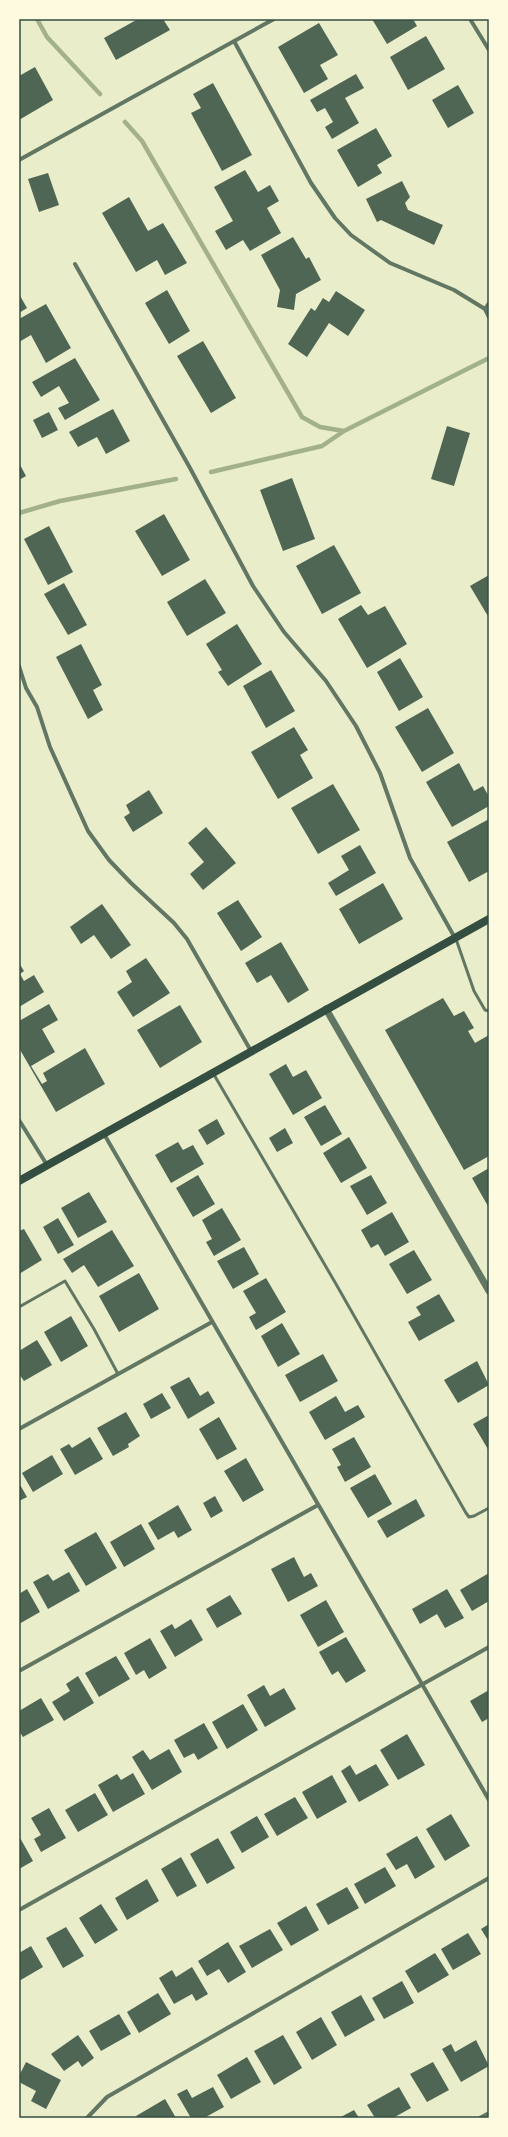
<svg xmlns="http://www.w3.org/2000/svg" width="508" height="2137" viewBox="0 0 508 2137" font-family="'Asap Condensed',sans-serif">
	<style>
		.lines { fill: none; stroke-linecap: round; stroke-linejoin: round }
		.stream { stroke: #a3b18a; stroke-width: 4.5 }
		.building { fill: #4f6655 }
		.service { stroke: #617663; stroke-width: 3 }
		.minor { stroke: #617663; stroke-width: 4 }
		.tertiary { stroke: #617663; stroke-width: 7 }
		.secondary { stroke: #344e41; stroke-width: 8 }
		.neatline { fill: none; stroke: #344e41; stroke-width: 1.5 }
	</style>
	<rect width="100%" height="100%" fill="#e9edc9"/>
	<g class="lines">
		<path class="stream" d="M 37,19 L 47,37 L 100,94
			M 125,122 L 142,141 L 302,417 L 320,427 L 344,431 L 489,358
			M 211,472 L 322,446 L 344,431
			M 19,513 L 60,501 L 176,479"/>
	</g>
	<path class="building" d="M 138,19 L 163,19 L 170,30 L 116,60 L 104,38 Z
		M 372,19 L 413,19 L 417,26 L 387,44 Z
		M 319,23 L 338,55 L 320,65 L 328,79 L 304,93 L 278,47 Z
		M 426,36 L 445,69 L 408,90 L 390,57 Z
		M 35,67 L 53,100 L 19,120 L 19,76 Z
		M 356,74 L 364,88 L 345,98 L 359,123 L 332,139 L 325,127 L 333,122 L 325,108 L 317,112 L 310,100 Z
		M 213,83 L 252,155 L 222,171 L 191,113 L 201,108 L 193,94 Z
		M 458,85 L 474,113 L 448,128 L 432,100 Z
		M 376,128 L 392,156 L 377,165 L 382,173 L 358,187 L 337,150 Z
		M 245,170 L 258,192 L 270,185 L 279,201 L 267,208 L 281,233 L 250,251 L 243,240 L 226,250 L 215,231 L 233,221 L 214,187 Z
		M 48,173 L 59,205 L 39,212 L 28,179 Z
		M 402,181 L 410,197 L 405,203 L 408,210 L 443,225 L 434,245 L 381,220 L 377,222 L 366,199 Z
		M 129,197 L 148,231 L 163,223 L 187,263 L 165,275 L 157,260 L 136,272 L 102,213 Z
		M 293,237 L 306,259 L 309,257 L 321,280 L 296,294 L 294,310 L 277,307 L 280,290 L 261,255 Z
		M 167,290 L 190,331 L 169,344 L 145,303 Z
		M 336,291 L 365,310 L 348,336 L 329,323 L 307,357 L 288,344 L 311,308 L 315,311 L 323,298 L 329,302 Z
		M 19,294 L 27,308 L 19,313 Z
		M 46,304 L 71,348 L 46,363 L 31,335 L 19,342 L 19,319 Z
		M 203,341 L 236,398 L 211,413 L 177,356 Z
		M 75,358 L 100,400 L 65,420 L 58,408 L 69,403 L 59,386 L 41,397 L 32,382 Z
		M 113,409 L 130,441 L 106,454 L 97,437 L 78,447 L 69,432 Z
		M 49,412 L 58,430 L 42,438 L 33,420 Z
		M 447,426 L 470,433 L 454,486 L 431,479 Z
		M 19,463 L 26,476 L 19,480 Z
		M 292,478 L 315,539 L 283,551 L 260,490 Z
		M 164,514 L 190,560 L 162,576 L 135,531 Z
		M 49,526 L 73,572 L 48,585 L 24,539 Z
		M 334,545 L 361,593 L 322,614 L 296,566 Z
		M 489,575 L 489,618 L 470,586 Z
		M 205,579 L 226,613 L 187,636 L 167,602 Z
		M 64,583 L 87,625 L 68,635 L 44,594 Z
		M 361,605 L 368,615 L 385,606 L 407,644 L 367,668 L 338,619 Z
		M 237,624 L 262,664 L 228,686 L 218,672 L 222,670 L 206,644 Z
		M 81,644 L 102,685 L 93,690 L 103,710 L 88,719 L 56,657 Z
		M 400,658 L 423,697 L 399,711 L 377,672 Z
		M 271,670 L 295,711 L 266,728 L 243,686 Z
		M 428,708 L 454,753 L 422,772 L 395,727 Z
		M 294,727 L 308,750 L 300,755 L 313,778 L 278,799 L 251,752 Z
		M 459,763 L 474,791 L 483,786 L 489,797 L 489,806 L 452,827 L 426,782 Z
		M 333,784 L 360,830 L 318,854 L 291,808 Z
		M 149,790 L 163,813 L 133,832 L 124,817 L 130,813 L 126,805 Z
		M 489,819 L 489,871 L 469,882 L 447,842 Z
		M 206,827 L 236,863 L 203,890 L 190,874 L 204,862 L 188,843 Z
		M 360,845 L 376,873 L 336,896 L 328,883 L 349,870 L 341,856 Z
		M 383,883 L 403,919 L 359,944 L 339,909 Z
		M 238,900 L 262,937 L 241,951 L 217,913 Z
		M 102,904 L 131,945 L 111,959 L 94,935 L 81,944 L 70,927 Z
		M 281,942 L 309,990 L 288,1003 L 271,975 L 257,983 L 245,963 Z
		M 146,958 L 170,993 L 133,1017 L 117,992 L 132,982 L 126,971 Z
		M 19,963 L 24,971 L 20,974 L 24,981 L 34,975 L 44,992 L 19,1007 Z
		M 443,998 L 454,1016 L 464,1011 L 474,1028 L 468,1031 L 475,1043 L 489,1035 L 489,1156 L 464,1170 L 385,1030 Z
		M 49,1004 L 58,1020 L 42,1029 L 55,1052 L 31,1066 L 42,1084 L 47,1081 L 43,1073 L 85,1048 L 105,1084 L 56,1112 L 19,1048 L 19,1021 Z
		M 180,1005 L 202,1042 L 160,1068 L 137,1030 Z
		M 286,1064 L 293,1077 L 306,1070 L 322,1098 L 293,1115 L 269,1074 Z
		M 325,1105 L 342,1134 L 321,1146 L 304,1117 Z
		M 217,1119 L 225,1134 L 207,1145 L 198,1130 Z
		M 285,1128 L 293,1143 L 277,1152 L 269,1138 Z
		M 349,1137 L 367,1168 L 341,1183 L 323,1153 Z
		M 178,1142 L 183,1150 L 193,1145 L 204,1164 L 171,1183 L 155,1155 Z
		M 489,1168 L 489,1208 L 472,1178 Z
		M 198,1175 L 215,1204 L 193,1217 L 176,1188 Z
		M 371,1175 L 387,1203 L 367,1215 L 350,1186 Z
		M 89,1192 L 107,1222 L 78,1238 L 61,1208 Z
		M 222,1208 L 241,1240 L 214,1256 L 206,1242 L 212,1239 L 202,1220 Z
		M 392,1212 L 409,1242 L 385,1256 L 378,1244 L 371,1248 L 361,1230 Z
		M 58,1218 L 74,1245 L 58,1254 L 43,1227 Z
		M 24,1229 L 42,1260 L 19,1274 L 19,1231 Z
		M 112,1230 L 134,1266 L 98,1287 L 84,1265 L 72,1273 L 63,1259 Z
		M 244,1247 L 259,1274 L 233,1289 L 217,1261 Z
		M 414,1250 L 432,1280 L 407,1294 L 389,1264 Z
		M 139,1273 L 159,1309 L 119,1332 L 99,1296 Z
		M 266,1278 L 286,1312 L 256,1330 L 249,1317 L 256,1313 L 243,1291 Z
		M 439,1294 L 455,1321 L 419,1341 L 408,1322 L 421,1315 L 416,1307 Z
		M 71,1316 L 88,1346 L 61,1362 L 44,1332 Z
		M 282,1323 L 300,1354 L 278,1367 L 261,1336 Z
		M 37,1340 L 52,1365 L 24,1381 L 19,1374 L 19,1351 Z
		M 323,1354 L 338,1381 L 300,1402 L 285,1375 Z
		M 477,1361 L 489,1385 L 458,1403 L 444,1380 Z
		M 189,1377 L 200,1396 L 208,1391 L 215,1403 L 188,1419 L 170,1387 Z
		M 162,1393 L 171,1408 L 151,1419 L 143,1404 Z
		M 336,1396 L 345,1412 L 358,1405 L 365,1417 L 325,1440 L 309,1412 Z
		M 126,1412 L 140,1436 L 128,1444 L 129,1447 L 113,1456 L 97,1428 Z
		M 489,1415 L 489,1451 L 473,1424 Z
		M 219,1417 L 237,1449 L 217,1460 L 199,1429 Z
		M 90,1437 L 103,1459 L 75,1475 L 60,1449 L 69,1444 L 72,1448 Z
		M 354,1437 L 371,1467 L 345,1482 L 337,1467 L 341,1465 L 332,1449 Z
		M 52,1455 L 63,1474 L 33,1492 L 22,1473 Z
		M 246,1458 L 264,1490 L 243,1502 L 224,1471 Z
		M 375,1474 L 392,1504 L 368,1518 L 350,1488 Z
		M 19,1483 L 27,1497 L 19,1501 Z
		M 215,1496 L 223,1511 L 211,1518 L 203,1503 Z
		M 416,1499 L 425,1516 L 387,1538 L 377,1521 Z
		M 178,1505 L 192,1530 L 178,1538 L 174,1531 L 158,1540 L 148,1523 Z
		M 141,1524 L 155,1549 L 124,1567 L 110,1542 Z
		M 96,1532 L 117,1568 L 86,1586 L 64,1550 Z
		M 294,1557 L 304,1577 L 311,1573 L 318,1586 L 288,1602 L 271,1569 Z
		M 69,1572 L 80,1591 L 48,1609 L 33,1582 L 48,1574 L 53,1581 Z
		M 489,1573 L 489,1601 L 472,1611 L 460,1590 Z
		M 27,1589 L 40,1612 L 19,1624 L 19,1594 Z
		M 447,1589 L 464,1618 L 445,1628 L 437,1614 L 420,1624 L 412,1609 Z
		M 230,1595 L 242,1614 L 217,1628 L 206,1609 Z
		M 326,1600 L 344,1632 L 318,1647 L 300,1615 Z
		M 191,1619 L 203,1640 L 175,1657 L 160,1631 L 172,1624 L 175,1629 Z
		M 346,1637 L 366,1671 L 346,1683 L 338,1671 L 332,1675 L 319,1652 Z
		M 150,1638 L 167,1668 L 149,1679 L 144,1670 L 136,1675 L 124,1653 Z
		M 116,1656 L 130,1679 L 99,1697 L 85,1673 Z
		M 78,1676 L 94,1703 L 64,1721 L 52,1702 L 70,1691 L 66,1684 Z
		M 264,1685 L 270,1696 L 284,1688 L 296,1709 L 265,1727 L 247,1695 Z
		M 489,1690 L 489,1718 L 482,1722 L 470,1701 Z
		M 41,1698 L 54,1720 L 23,1737 L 19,1731 L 19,1711 Z
		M 243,1704 L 258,1730 L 227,1749 L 212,1722 Z
		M 204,1723 L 218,1748 L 198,1760 L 194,1753 L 184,1758 L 174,1740 Z
		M 407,1734 L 425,1765 L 398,1780 L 380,1750 Z
		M 169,1749 L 182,1772 L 152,1790 L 132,1757 L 143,1750 L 150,1760 Z
		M 376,1764 L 389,1785 L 359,1802 L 341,1771 L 350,1765 L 356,1775 Z
		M 133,1773 L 145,1794 L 113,1812 L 98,1785 L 117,1774 L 121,1780 Z
		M 332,1775 L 347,1802 L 317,1819 L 302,1792 Z
		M 95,1793 L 108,1815 L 78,1832 L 65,1810 Z
		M 295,1797 L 308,1818 L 277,1836 L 264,1814 Z
		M 49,1808 L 66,1838 L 41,1852 L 34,1839 L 41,1835 L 31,1818 Z
		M 451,1814 L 470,1846 L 445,1861 L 426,1829 Z
		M 257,1816 L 269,1837 L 242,1853 L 230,1832 Z
		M 19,1836 L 33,1861 L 19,1869 Z
		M 417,1836 L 435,1867 L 415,1879 L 407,1864 L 396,1870 L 386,1854 Z
		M 218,1838 L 235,1868 L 207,1884 L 190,1854 Z
		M 181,1857 L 197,1886 L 177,1897 L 161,1869 Z
		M 385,1867 L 396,1886 L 365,1904 L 354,1884 Z
		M 147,1879 L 159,1901 L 127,1920 L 115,1898 Z
		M 347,1887 L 359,1908 L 328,1925 L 316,1904 Z
		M 101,1904 L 118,1930 L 95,1944 L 79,1918 Z
		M 306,1906 L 319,1930 L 291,1946 L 277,1923 Z
		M 489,1924 L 489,1942 L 481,1929 Z
		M 66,1927 L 84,1956 L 63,1968 L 46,1938 Z
		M 270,1929 L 283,1950 L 252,1968 L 239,1946 Z
		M 468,1933 L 481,1954 L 453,1970 L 441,1949 Z
		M 228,1942 L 246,1972 L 228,1983 L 219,1969 L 207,1976 L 198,1961 Z
		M 31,1946 L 43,1967 L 19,1981 L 19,1953 Z
		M 435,1953 L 449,1975 L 418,1993 L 405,1971 Z
		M 192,1967 L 208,1994 L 196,2001 L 192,1994 L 174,2004 L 159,1978 L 172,1970 L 176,1977 Z
		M 402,1981 L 414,2003 L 384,2019 L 372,1998 Z
		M 158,1993 L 171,2014 L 139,2033 L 127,2012 Z
		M 361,1995 L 375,2020 L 345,2037 L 331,2012 Z
		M 119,2014 L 131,2034 L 101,2051 L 89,2031 Z
		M 321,2017 L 337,2045 L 312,2060 L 296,2032 Z
		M 78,2035 L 94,2058 L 82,2067 L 78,2061 L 64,2071 L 51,2054 Z
		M 283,2035 L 302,2068 L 274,2085 L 254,2051 Z
		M 476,2040 L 489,2066 L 461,2082 L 442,2049 L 451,2044 L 455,2052 Z
		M 247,2057 L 261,2082 L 231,2099 L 217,2075 Z
		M 26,2062 L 61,2080 L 46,2109 L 31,2101 L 36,2091 L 19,2082 L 19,2076 Z
		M 433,2062 L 449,2090 L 427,2102 L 410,2074 Z
		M 213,2087 L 224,2107 L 204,2118 L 191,2118 L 177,2094 L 187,2089 L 192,2098 Z
		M 399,2087 L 411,2108 L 393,2118 L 375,2118 L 367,2105 Z
		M 165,2099 L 176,2118 L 138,2118 L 136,2116 Z
		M 354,2110 L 359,2118 L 339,2118 Z"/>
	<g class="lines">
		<path class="service" d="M 456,939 L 474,991 L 485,1010 L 489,1011
			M 213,1073 L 336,1284 L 466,1513 L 469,1517 L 474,1516 L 489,1508
			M 19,1307 L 65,1281 L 94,1329 L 118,1374"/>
		<path class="minor" d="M 470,19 L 489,50
			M 234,41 L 311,183 L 335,218 L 351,235 L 390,263 L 454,290 L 485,309 L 489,317
			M 19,160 L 274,19
			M 75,264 L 190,468 L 253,586 L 284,632 L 326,681 L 356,726 L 380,773 L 410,858 L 455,938
			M 485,309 L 489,303
			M 19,666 L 26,688 L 37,707 L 50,747 L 88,831 L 109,860 L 131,883 L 174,923 L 187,939 L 251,1051
			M 19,1120 L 47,1165
			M 104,1134 L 489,1800
			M 19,1429 L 212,1322
			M 19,1671 L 318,1505
			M 19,1910 L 489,1647
			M 87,2118 L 107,2097 L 489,1878
			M 480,2118 L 489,2113"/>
		<path class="tertiary" d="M 326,1009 L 489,1291"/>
		<path class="secondary" d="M 19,1181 L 489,919"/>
	</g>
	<rect width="508" height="2137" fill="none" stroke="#fefae0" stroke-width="40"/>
	<rect x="20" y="20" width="468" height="2097" class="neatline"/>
</svg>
